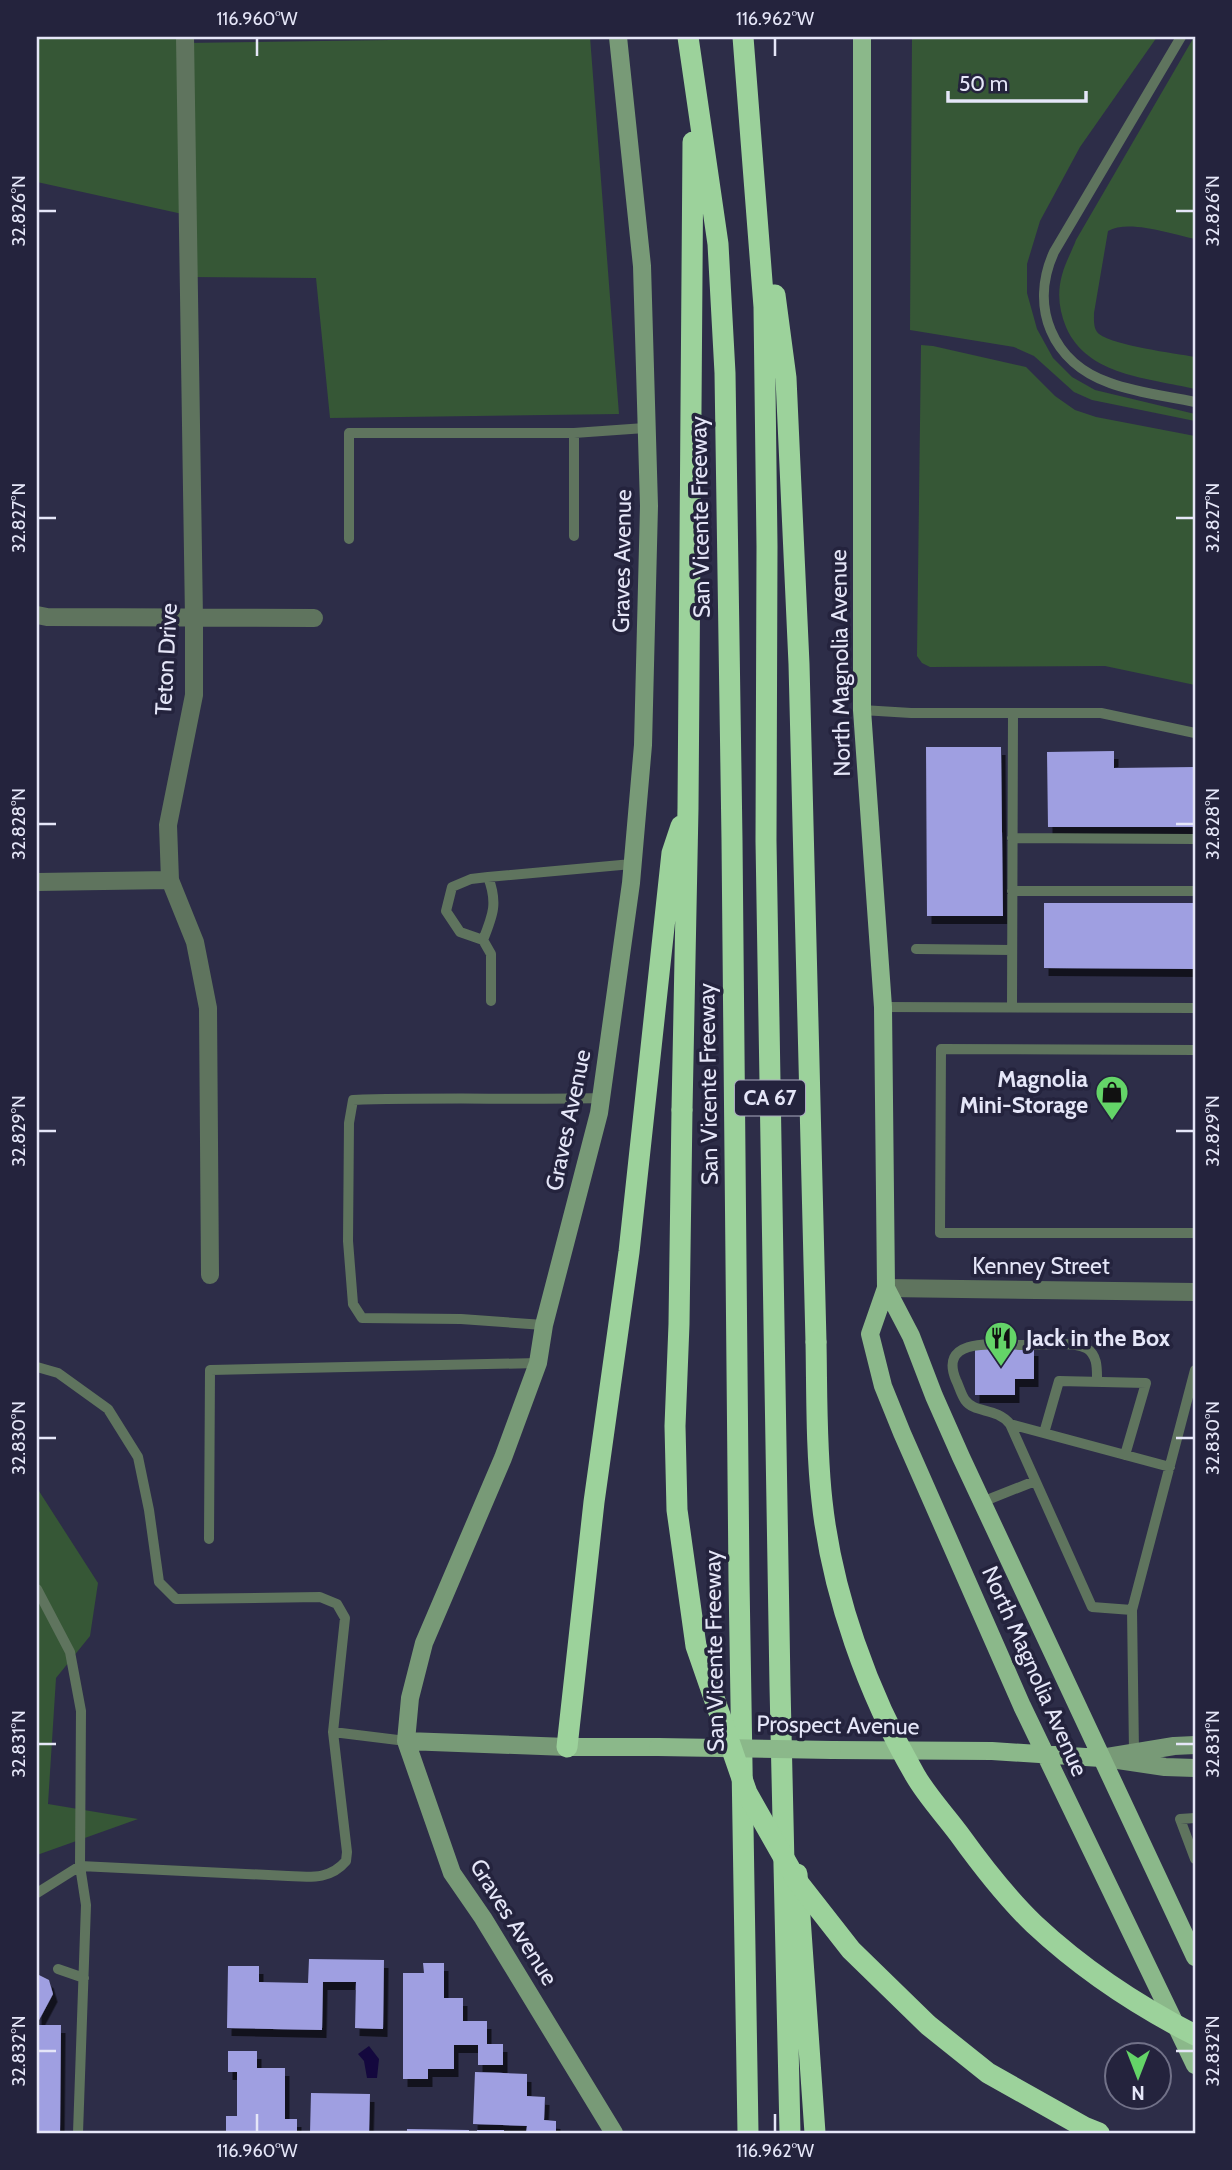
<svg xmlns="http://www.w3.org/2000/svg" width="1232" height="2170" viewBox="0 0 1232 2170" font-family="Cabin,sans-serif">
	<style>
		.green { fill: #365736 }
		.water { fill: #14083e }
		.building { fill: #9f9fe1; filter: url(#shadow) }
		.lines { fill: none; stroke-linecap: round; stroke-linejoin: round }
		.lane { stroke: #5f745e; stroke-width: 10 }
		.street { stroke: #5f745e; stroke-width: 18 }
		.secondary { stroke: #789a77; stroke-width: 18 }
		.primary { stroke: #8bb88a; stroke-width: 18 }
		.highway { stroke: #9cd29b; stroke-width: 21 }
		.primary-bridge { stroke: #8bb88a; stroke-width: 18 }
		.highway-bridge { stroke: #9cd29b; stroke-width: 21 }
		.ticks { fill: none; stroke: #e5e6f8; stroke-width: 2.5 }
		.labels { text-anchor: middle; stroke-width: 7; stroke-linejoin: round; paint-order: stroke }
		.shield { fill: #24233d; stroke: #abacc0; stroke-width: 2 }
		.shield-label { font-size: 21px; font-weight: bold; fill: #e5e6f8 }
		.street-label { font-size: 23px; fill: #e5e6f8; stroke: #24233d }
		.poi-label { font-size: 23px; font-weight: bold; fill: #e5e6f8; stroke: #24233d; text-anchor: end }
		.neatline { fill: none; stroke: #e5e6f8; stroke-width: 2.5 }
		.ticks-label { font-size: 18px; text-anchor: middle; fill: #e5e6f8 }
	</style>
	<defs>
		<filter id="shadow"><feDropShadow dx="4.5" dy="8" stdDeviation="0" flood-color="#0009"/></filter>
	</defs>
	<rect width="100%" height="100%" fill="#2d2d48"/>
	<path class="green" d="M 37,37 L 185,37 L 185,43 L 590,37 L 619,414 L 330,418 L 316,278 L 188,277 L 187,215 L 37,182 Z
		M 912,37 L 1157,37 L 1080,147 L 1040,221 L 1027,264 L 1027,293 L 1037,329 L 1053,358 L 1072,377 L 1095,390 L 1195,414 L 1195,421 L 1092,400 L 1074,392 L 1034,356 L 1014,347 L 910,330 Z
		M 1194,37 L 1195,239 C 1172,234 1128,219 1108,231 L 1094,313 C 1094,320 1093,329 1099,334 C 1115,346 1174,353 1195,357 L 1195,389 C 1149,378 1087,376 1066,327 C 1059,310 1057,293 1062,275 C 1065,263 1072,251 1076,240 Z
		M 921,345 L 933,346 L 1026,367 L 1055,396 L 1075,410 L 1096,417 L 1195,436 L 1195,685 L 1105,666 L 930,667 L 922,663 L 917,656 Z
		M 37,1488 L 98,1583 L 90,1636 L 56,1678 L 48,1804 L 138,1819 L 37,1855 Z"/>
	<path class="water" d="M 369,2046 L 379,2059 L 377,2078 L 367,2078 L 364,2061 L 358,2054 Z"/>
	<path class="building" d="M 926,747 L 1001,747 L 1003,916 L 927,916 Z
		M 1114,751 L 1114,768 L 1195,767 L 1195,827 L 1048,827 L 1047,752 Z
		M 1044,903 L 1195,903 L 1195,969 L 1044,968 Z
		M 975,1348 L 1034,1348 L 1034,1379 L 1015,1379 L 1015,1395 L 975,1395 Z
		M 309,1959 L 384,1960 L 383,2029 L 355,2028 L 356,1982 L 323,1982 L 322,2030 L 227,2028 L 228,1966 L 259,1966 L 259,1982 L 308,1983 Z
		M 423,1963 L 444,1963 L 444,1998 L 463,1998 L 463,2021 L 487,2021 L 487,2044 L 503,2044 L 503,2065 L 478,2065 L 478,2045 L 454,2045 L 454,2069 L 428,2069 L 428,2079 L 403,2079 L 403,1973 L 424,1973 Z
		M 37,1974 L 49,1980 L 53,1994 L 37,2024 Z
		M 37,2025 L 61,2025 L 60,2133 L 37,2133 Z
		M 228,2051 L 257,2051 L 257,2068 L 285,2068 L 285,2119 L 297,2119 L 297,2133 L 226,2133 L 226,2116 L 237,2116 L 237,2072 L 228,2072 Z
		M 475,2072 L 527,2074 L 527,2096 L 545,2097 L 544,2120 L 556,2121 L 556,2133 L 526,2133 L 527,2126 L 473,2124 Z
		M 311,2093 L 370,2094 L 369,2133 L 310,2133 Z
		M 407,2129 L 469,2130 L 469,2133 L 407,2133 Z
		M 477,2130 L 504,2130 L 504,2133 L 477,2133 Z"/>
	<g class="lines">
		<path class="lane" d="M 1181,37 L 1054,252 C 1029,307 1052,363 1110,383 C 1137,393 1167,396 1195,402
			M 574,433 L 574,536
			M 349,539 L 349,433 L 574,433 L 645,428
			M 862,710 L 911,713 L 1101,713 L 1195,733
			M 1012,838 L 1195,839
			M 1012,891 L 1195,891
			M 483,940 C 493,915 498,903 488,877
			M 916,949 L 1012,950
			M 491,1001 L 491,954 L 483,940 L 460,932 L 446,911 L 452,887 L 471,879 L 488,877 L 632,864
			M 883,1007 L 1195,1008
			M 1012,1007 L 1013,713
			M 1195,1050 L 941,1049 L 940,1233 L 1195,1233
			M 544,1325 L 461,1319 L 362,1318 L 353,1304 L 348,1241 L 349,1123 L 353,1100 C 436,1097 519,1100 601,1098
			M 37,1367 L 58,1373 L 108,1409 L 138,1457 L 149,1510 L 159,1582 L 176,1599 L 320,1597 L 337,1604 L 345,1618 L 333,1732
			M 1010,1424 C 996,1407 975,1414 965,1400 C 961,1394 959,1386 956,1380 C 937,1335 1001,1345 1027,1345 C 1042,1345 1073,1341 1086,1348 C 1098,1355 1097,1369 1097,1381
			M 1044,1433 L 1059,1381 L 1146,1383 L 1125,1455
			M 982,1502 L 1035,1481
			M 209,1539 L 210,1370 L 538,1363
			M 37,1589 L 70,1652 L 81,1711 L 80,1866 L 86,1905 L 78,2133
			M 1132,1610 L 1092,1607 L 1010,1424 L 1170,1467
			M 1134,1752 L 1132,1610 L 1195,1370
			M 1195,1818 L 1180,1819 L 1195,1859
			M 37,1893 L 80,1866 L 288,1876 C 310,1877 330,1880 346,1861 L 347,1852 L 333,1732 L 406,1741
			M 58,1969 L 84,1978"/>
		<path class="street" d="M 185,37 L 194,618 L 194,695 L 168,825 L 170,880 L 195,942 L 208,1008 L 210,1275
			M 37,615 L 47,617 L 314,618
			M 37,882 L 170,880
			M 886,1288 L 1195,1292"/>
		<path class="secondary" d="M 406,1741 L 567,1747
			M 1101,1758 L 1174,1746 L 1195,1745
			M 1118,1760 L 1165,1767 L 1195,1768
			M 614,2133 L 483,1918 L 452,1873 L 406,1741 L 410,1698 L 424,1643 L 503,1458 L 538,1363 L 544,1325 L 599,1113 L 631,883 L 643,745 L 649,506 L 642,266 L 618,37"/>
		<path class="primary" d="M 862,37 L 862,710 L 883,1007 L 886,1288 L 870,1334 L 883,1386 L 902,1433 L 1022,1706 L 1195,2065
			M 886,1288 L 911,1336 L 934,1396 L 961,1457 L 1195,1957
			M 567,1747 L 658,1747
			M 832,1750 L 992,1751 L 1101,1758"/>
		<path class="highway" d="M 688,37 L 718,244 L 725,373 L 732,840 L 739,1580 L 748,2133
			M 743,37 L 764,307 L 767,546 L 766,841 L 780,1686 L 790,2133
			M 775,295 L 786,378 L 799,664 L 816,1342
			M 682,1110 L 688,808 L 693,142
			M 567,1747 L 594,1502 L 629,1252 L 672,853 L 681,826
			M 797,1874 L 815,2133"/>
		<path class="primary-bridge" d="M 658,1747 L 832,1750"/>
		<path class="highway-bridge" d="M 682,1110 L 679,1324 L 675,1426 L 677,1510 L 696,1646 L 747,1793 L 797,1881 L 851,1950 L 928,2025 L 988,2073 L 1084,2127 L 1099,2133
			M 816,1342 C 817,1394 816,1448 822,1501 C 832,1594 868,1694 915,1775 C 927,1796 945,1815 959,1834 C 982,1866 1006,1897 1034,1924 C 1081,1968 1138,2006 1195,2035"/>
	</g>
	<path class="ticks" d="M 257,38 L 257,56M 775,38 L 775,56M 38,211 L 56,211M 1176,211 L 1194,211M 38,518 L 56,518M 1176,518 L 1194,518M 38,824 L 56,824M 1176,824 L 1194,824M 38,1131 L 56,1131M 1176,1131 L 1194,1131M 38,1438 L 56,1438M 1176,1438 L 1194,1438M 38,1744 L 56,1744M 1176,1744 L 1194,1744M 38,2051 L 56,2051M 1176,2051 L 1194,2051M 257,2114 L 257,2132M 775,2114 L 775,2132"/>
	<defs>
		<symbol id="shop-pin" viewBox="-11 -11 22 30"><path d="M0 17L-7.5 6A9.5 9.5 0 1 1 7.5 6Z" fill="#64d468" stroke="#24233d"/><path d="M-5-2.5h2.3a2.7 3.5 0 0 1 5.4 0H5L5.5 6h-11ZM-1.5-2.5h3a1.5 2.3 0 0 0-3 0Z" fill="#111"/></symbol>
		<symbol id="restaurant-pin" viewBox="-11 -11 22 30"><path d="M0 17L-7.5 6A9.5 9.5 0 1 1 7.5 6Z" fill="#64d468" stroke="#24233d"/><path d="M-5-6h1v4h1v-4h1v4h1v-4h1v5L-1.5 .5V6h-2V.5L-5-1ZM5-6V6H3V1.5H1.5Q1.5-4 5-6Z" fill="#111"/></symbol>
	</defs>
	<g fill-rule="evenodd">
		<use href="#shop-pin" x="1093" y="1073" width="38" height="52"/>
		<use href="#restaurant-pin" x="982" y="1319" width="38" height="52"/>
	</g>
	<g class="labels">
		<rect class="shield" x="735" y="1080.5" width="70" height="35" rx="5"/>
		<g class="shield-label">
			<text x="770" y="1105">CA 67</text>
		</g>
		<g class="street-label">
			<text transform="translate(700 517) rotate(-91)" y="8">San Vicente Freeway</text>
			<text transform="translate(622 561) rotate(-89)" y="8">Graves Avenue</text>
			<text transform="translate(166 659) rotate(-87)" y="8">Teton Drive</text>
			<text transform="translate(840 663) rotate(-91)" y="8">North Magnolia Avenue</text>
			<text transform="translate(708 1084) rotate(-91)" y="8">San Vicente Freeway</text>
			<text transform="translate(568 1120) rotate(-78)" y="8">Graves Avenue</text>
			<text x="1041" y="1274">Kenney Street</text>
			<text transform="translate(714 1651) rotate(-91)" y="8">San Vicente Freeway</text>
			<text transform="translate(1035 1671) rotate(66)" y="8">North Magnolia Avenue</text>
			<text transform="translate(838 1725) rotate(1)" y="8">Prospect Avenue</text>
			<text transform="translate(514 1922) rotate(58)" y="8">Graves Avenue</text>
		</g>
		<g class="poi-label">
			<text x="1088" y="1087">Magnolia<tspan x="1088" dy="26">Mini-Storage</tspan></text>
			<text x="1026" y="1346" text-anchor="start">Jack in the Box</text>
		</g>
	</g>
	<rect width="1232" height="2170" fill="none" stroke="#24233d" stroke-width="77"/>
	<g transform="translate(1138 2076) rotate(180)"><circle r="33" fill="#24233d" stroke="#717188" stroke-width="2"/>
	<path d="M0-5L12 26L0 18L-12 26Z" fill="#64d468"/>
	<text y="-10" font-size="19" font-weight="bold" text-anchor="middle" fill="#e5e6f8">N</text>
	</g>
	<path d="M948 91v10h138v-10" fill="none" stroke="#e5e6f8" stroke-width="3.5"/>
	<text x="959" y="91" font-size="21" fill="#e5e6f8" stroke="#24233d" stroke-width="5" paint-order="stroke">50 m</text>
	<rect x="38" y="38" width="1156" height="2094" class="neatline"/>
	<g class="ticks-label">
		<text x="257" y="25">116.960°W</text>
		<text x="775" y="25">116.962°W</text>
		<text transform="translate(1213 211) rotate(-90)" y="6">32.826°N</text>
		<text transform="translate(19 211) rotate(-90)" y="6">32.826°N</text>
		<text transform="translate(1213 518) rotate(-90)" y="6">32.827°N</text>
		<text transform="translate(19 518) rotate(-90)" y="6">32.827°N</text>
		<text transform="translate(1213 824) rotate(-90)" y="6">32.828°N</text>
		<text transform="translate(19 824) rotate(-90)" y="6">32.828°N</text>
		<text transform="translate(19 1131) rotate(-90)" y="6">32.829°N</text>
		<text transform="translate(1213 1131) rotate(-90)" y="6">32.829°N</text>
		<text transform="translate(19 1438) rotate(-90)" y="6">32.830°N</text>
		<text transform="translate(1213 1438) rotate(-90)" y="6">32.830°N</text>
		<text transform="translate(19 1744) rotate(-90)" y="6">32.831°N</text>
		<text transform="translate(1213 1744) rotate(-90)" y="6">32.831°N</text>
		<text transform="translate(19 2051) rotate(-90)" y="6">32.832°N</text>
		<text transform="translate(1213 2051) rotate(-90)" y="6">32.832°N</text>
		<text x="257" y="2157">116.960°W</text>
		<text x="775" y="2157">116.962°W</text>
	</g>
</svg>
